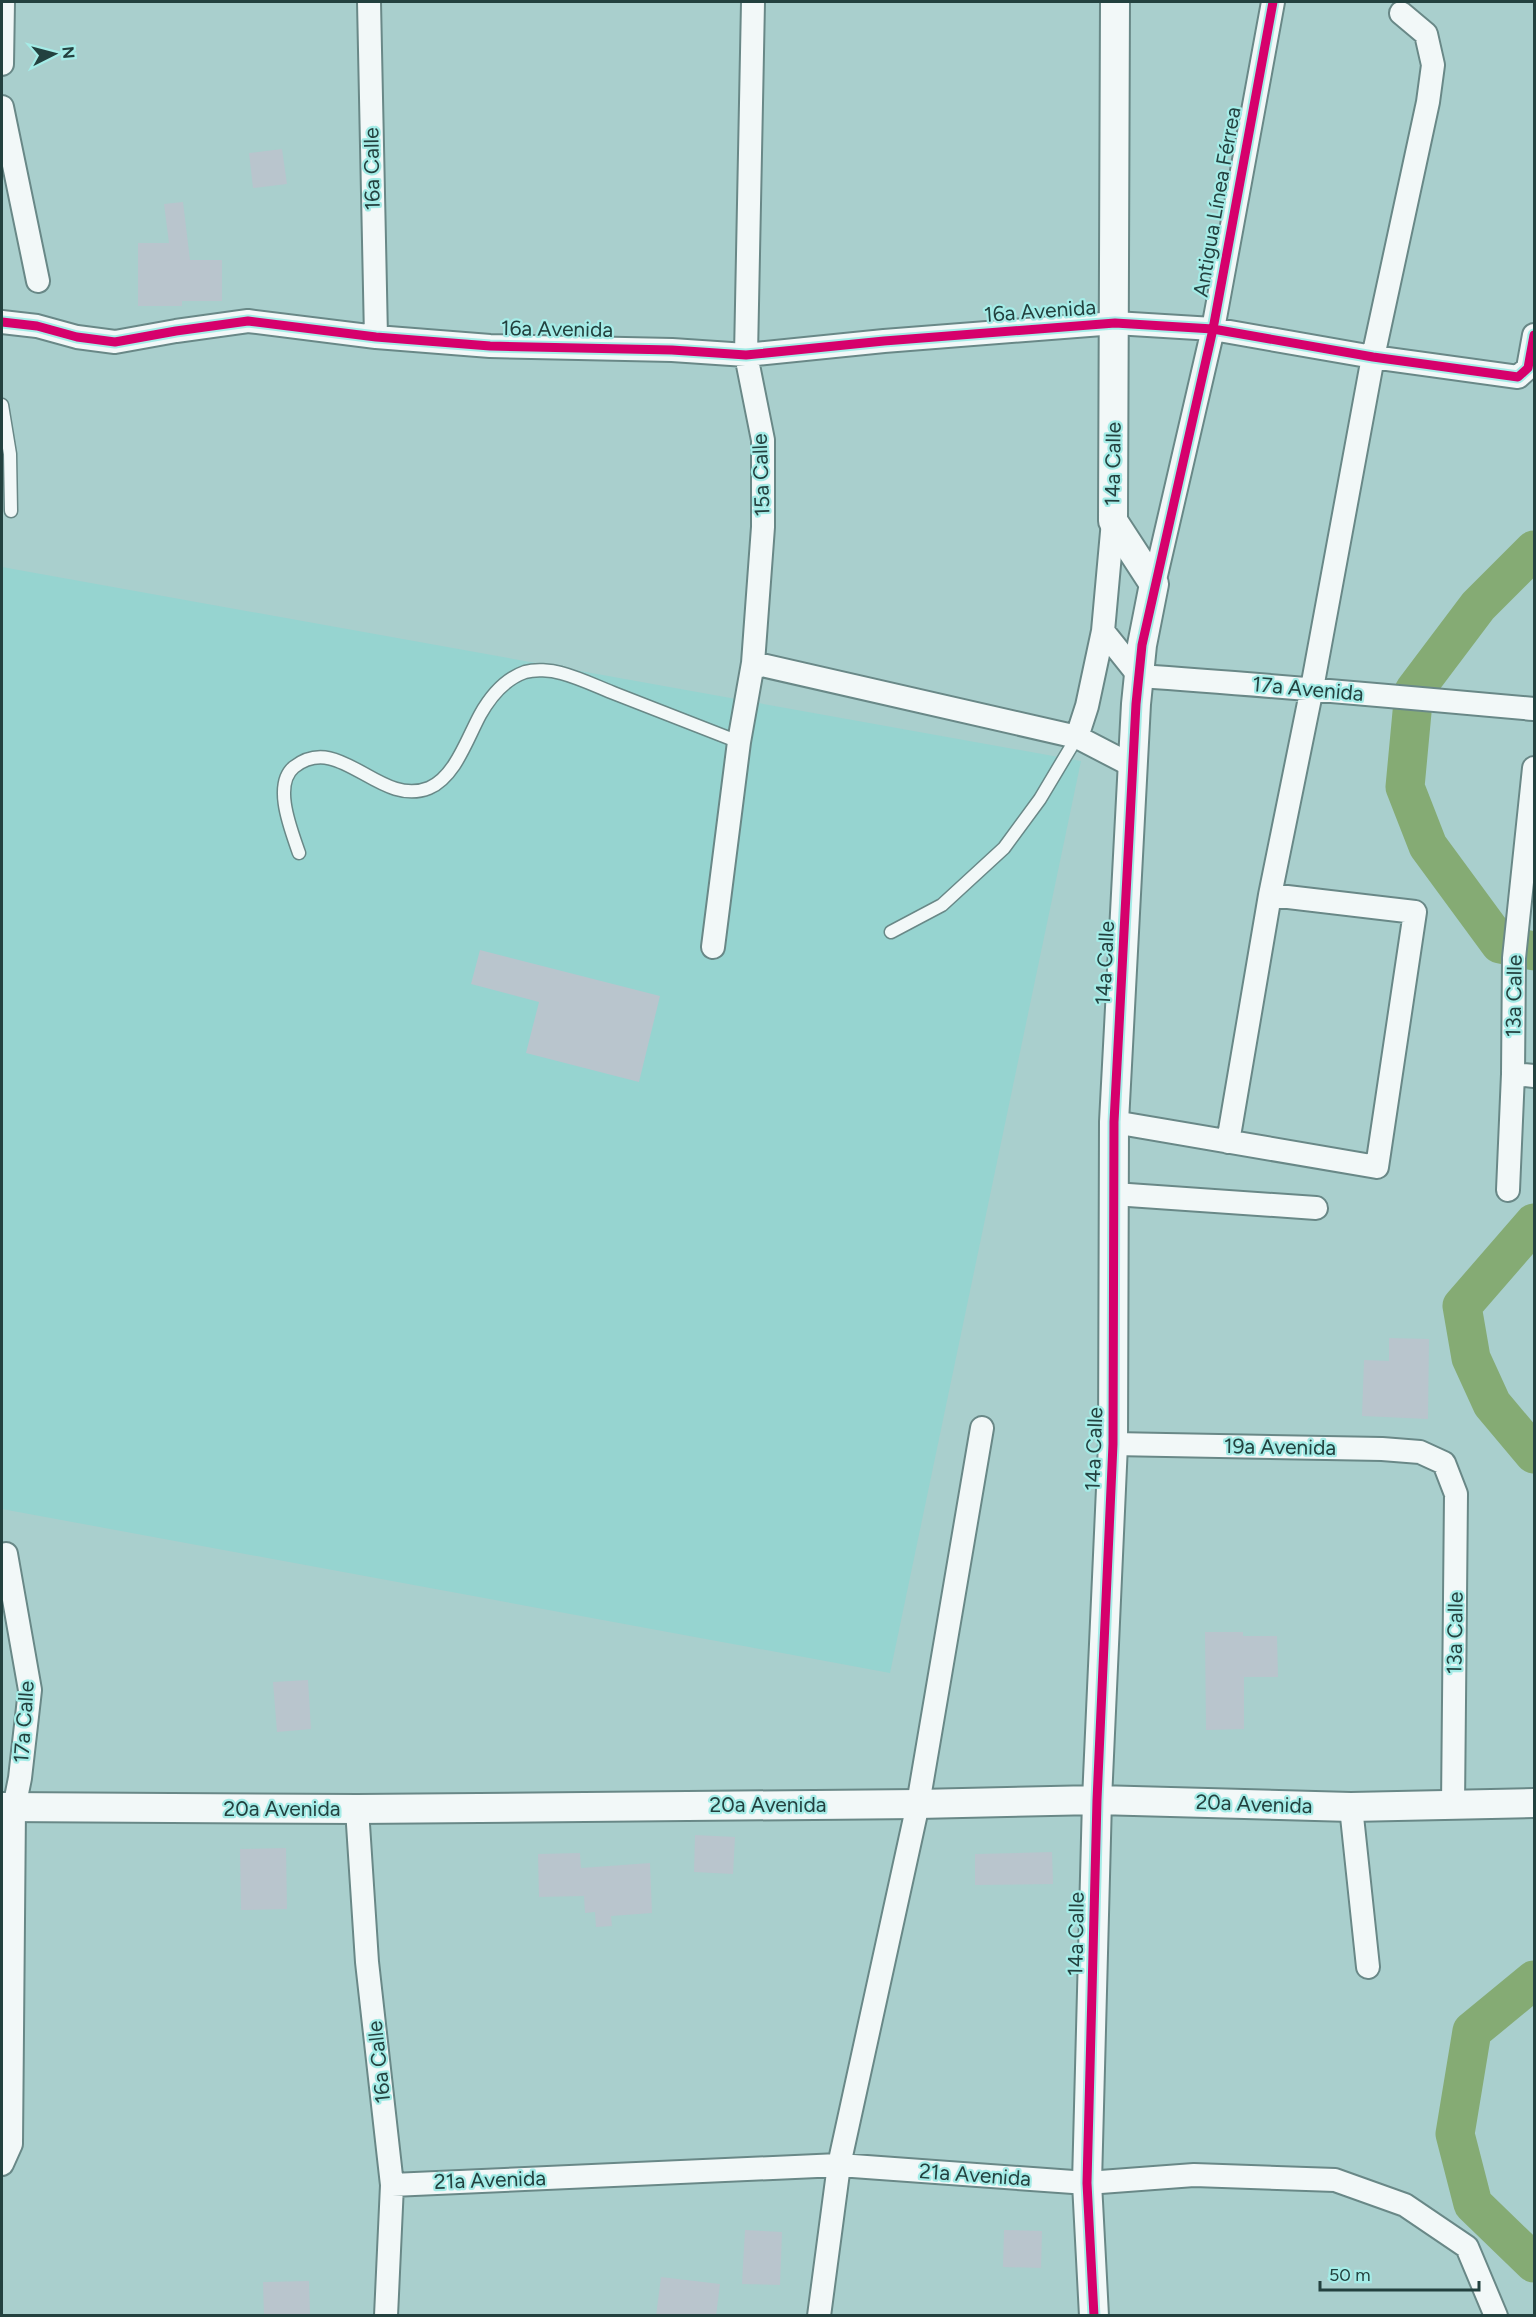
<svg xmlns="http://www.w3.org/2000/svg" width="1536" height="2317" viewBox="0 0 1536 2317" font-family="Figtree,sans-serif">
	<style>
		.built { fill: #96d4d0 }
		.lines { fill: none; stroke-linecap: round; stroke-linejoin: round }
		.river { stroke: #85ab74; stroke-width: 39 }
		.building { fill: #b9c5cd }
		.service-casing { stroke: #698887; stroke-width: 15 }
		.minor-casing { stroke: #698887; stroke-width: 26 }
		.tertiary-casing { stroke: #698887; stroke-width: 32 }
		.service { stroke: #f2f8f8; stroke-width: 12 }
		.minor { stroke: #f2f8f8; stroke-width: 22 }
		.tertiary { stroke: #f2f8f8; stroke-width: 28 }
		.cycleway-casing { stroke: #a5ece7; stroke-width: 13 }
		.cycleway { stroke: #d6006c; stroke-width: 9 }
		.labels { text-anchor: middle; stroke-width: 4.5; stroke-linejoin: round; paint-order: stroke }
		.street-label { font-size: 21px; fill: #23413f; stroke: #a5ece7 }
	</style>
	<rect width="100%" height="100%" fill="#a9cfcd"/>
	<path class="built" d="M 2,567 L 1081,761 L 890,1673 L 2,1509 Z"/>
	<g class="lines">
		<path class="river" d="M 1534,550 L 1478,606 L 1414,691 L 1405,787 L 1428,846 L 1500,944 L 1534,951
			M 1534,1223 L 1462,1306 L 1471,1358 L 1492,1404 L 1534,1454
			M 1534,1980 L 1472,2031 L 1455,2134 L 1473,2204 L 1534,2263"/>
	</g>
	<path class="building" d="M 282,149 L 287,184 L 253,188 L 249,153 Z
		M 183,202 L 190,260 L 222,260 L 222,301 L 182,301 L 182,306 L 138,306 L 138,243 L 169,243 L 164,204 Z
		M 480,950 L 660,996 L 639,1082 L 526,1053 L 539,1002 L 471,984 Z
		M 1389,1338 L 1429,1339 L 1428,1419 L 1362,1416 L 1364,1360 L 1389,1361 Z
		M 1205,1632 L 1243,1632 L 1243,1636 L 1277,1636 L 1278,1677 L 1244,1677 L 1244,1729 L 1206,1730 Z
		M 308,1680 L 311,1729 L 277,1732 L 273,1682 Z
		M 695,1835 L 735,1837 L 733,1874 L 694,1872 Z
		M 286,1848 L 287,1909 L 241,1910 L 240,1849 Z
		M 1052,1852 L 1053,1884 L 975,1885 L 975,1854 Z
		M 580,1853 L 581,1868 L 650,1863 L 652,1913 L 611,1916 L 612,1926 L 596,1927 L 595,1912 L 585,1913 L 584,1896 L 539,1897 L 538,1854 Z
		M 745,2230 L 782,2232 L 780,2285 L 742,2284 Z
		M 1004,2230 L 1042,2231 L 1041,2268 L 1003,2267 Z
		M 661,2277 L 720,2284 L 716,2316 L 656,2316 Z
		M 309,2281 L 310,2316 L 264,2316 L 263,2282 Z"/>
	<g class="lines">
		<defs>
			<path id="service" d="M 2,405 L 10,454 L 11,511
				M 299,853 C 292,832 272,785 294,767 C 340,731 379,808 429,788 C 455,777 467,739 480,715 C 490,697 505,679 525,672 C 535,669 551,670 561,673 C 580,678 598,687 616,694 C 657,710 698,726 739,742
				M 891,932 L 942,905 L 1004,848 L 1040,799 L 1077,737"/>
			<path id="minor" d="M 369,2 L 376,337
				M 2,64 L 3,2
				M 2,107 L 38,281
				M 2,322 L 37,326 L 77,337 L 115,342 L 176,331 L 248,321 L 376,337 L 490,346 L 672,350 L 746,355 L 884,341 L 1115,323 L 1213,329 L 1373,357 L 1518,377 L 1528,368 L 1534,335
				M 1154,584 L 1213,329 L 1273,2
				M 1103,631 L 1139,676 C 1271,685 1403,697 1534,709
				M 753,663 L 1077,737 L 1087,706 L 1103,631 L 1113,521
				M 1077,737 L 1133,766
				M 713,947 L 739,742 L 753,663 L 763,527 L 763,440 L 746,355 L 753,2
				M 1513,1074 L 1534,1076
				M 1114,1122 L 1377,1167 L 1415,912 L 1270,895
				M 1228,1142 L 1270,895 L 1312,688 L 1373,357 L 1428,102 L 1433,65 L 1426,34 L 1401,13
				M 1508,1190 L 1513,1074 L 1514,958 L 1534,768
				M 1114,1194 L 1316,1208
				M 1113,1444 L 1382,1449 L 1420,1452 L 1444,1463 L 1456,1494 L 1453,1806
				M 1351,1807 L 1368,1967
				M 357,1809 L 367,1962 L 392,2185 L 386,2316
				M 2,2164 L 11,2144 L 14,1808 L 20,1778 L 30,1690 L 6,1554
				M 392,2185 L 839,2165 L 1087,2183 L 1194,2175 L 1335,2180 L 1405,2205 L 1467,2247 L 1496,2316
				M 819,2316 L 839,2165 L 918,1804 L 982,1428"/>
			<path id="tertiary" d="M 2,1807 L 357,1809 L 918,1804 L 1097,1800 L 1351,1807 L 1534,1803
				M 1094,2316 L 1087,2183 L 1097,1800 L 1113,1444 L 1114,1122 L 1136,704 L 1142,645 L 1154,584 L 1113,521 L 1115,2"/>
		</defs>
		<use href="#service" class="service-casing"/>
		<use href="#minor" class="minor-casing"/>
		<use href="#tertiary" class="tertiary-casing"/>
		<use href="#service" class="service"/>
		<use href="#minor" class="minor"/>
		<use href="#tertiary" class="tertiary"/>
		<defs>
			<path id="cycleway" d="M 2,322 L 37,326 L 77,337 L 115,342 L 176,331 L 248,321 L 376,337 L 490,346 L 672,350 L 746,355 L 884,341 L 1115,323 L 1213,329 L 1373,357 L 1518,377 L 1528,368 L 1534,335
				M 1094,2316 L 1087,2183 L 1097,1800 L 1113,1444 L 1114,1122 L 1136,704 L 1142,645 L 1213,329 L 1273,2"/>
		</defs>
		<use href="#cycleway" class="cycleway-casing"/>
		<use href="#cycleway" class="cycleway"/>
	</g>
	<g class="labels">
		<g class="street-label">
			<text transform="translate(372 169) rotate(-91)" y="7">16a Calle</text>
			<text transform="translate(1217 202) rotate(-80)" y="7">Antigua Línea Férrea</text>
			<text transform="translate(1040 311) rotate(-4)" y="7">16a Avenida</text>
			<text transform="translate(557 329) rotate(1)" y="7">16a Avenida</text>
			<text transform="translate(1113 464) rotate(-89)" y="7">14a Calle</text>
			<text transform="translate(761 475) rotate(-92)" y="7">15a Calle</text>
			<text transform="translate(1308 689) rotate(5)" y="7">17a Avenida</text>
			<text transform="translate(1105 963) rotate(-87)" y="7">14a Calle</text>
			<text transform="translate(1514 996) rotate(-89)" y="7">13a Calle</text>
			<text transform="translate(1280 1447) rotate(1)" y="7">19a Avenida</text>
			<text transform="translate(1094 1449) rotate(-88)" y="7">14a Calle</text>
			<text transform="translate(1455 1633) rotate(-89)" y="7">13a Calle</text>
			<text transform="translate(24 1722) rotate(-86)" y="7">17a Calle</text>
			<text transform="translate(1254 1804) rotate(2)" y="7">20a Avenida</text>
			<text x="768" y="1812">20a Avenida</text>
			<text x="282" y="1816">20a Avenida</text>
			<text transform="translate(1076 1934) rotate(-89)" y="7">14a Calle</text>
			<text transform="translate(379 2062) rotate(-96)" y="7">16a Calle</text>
			<text transform="translate(975 2175) rotate(4)" y="7">21a Avenida</text>
			<text transform="translate(490 2180) rotate(-2)" y="7">21a Avenida</text>
		</g>
	</g>
	<rect width="1536" height="2317" fill="none" stroke="#23413f" stroke-width="6"/>
	<g transform="translate(54 54) rotate(84)" stroke="#a5ece7" stroke-width="4.5" paint-order="stroke">
	<path d="M0-4.5L10 22L0 15L-10 22Z" fill="#23413f"/>
	<text y="-9" font-size="16" font-weight="bold" text-anchor="middle" fill="#23413f">N</text>
	</g>
	<path d="M1320 2281v9h159v-9" fill="none" stroke="#23413f" stroke-width="3"/>
	<text x="1329" y="2281" font-size="18" fill="#23413f" stroke="#a5ece7" stroke-width="4.5" paint-order="stroke">50 m</text>
</svg>
